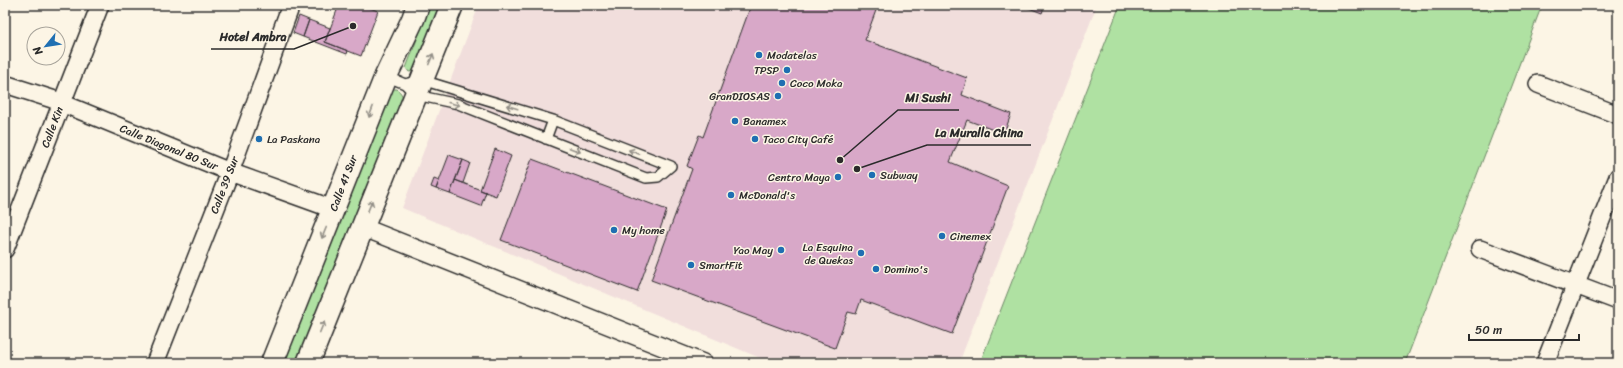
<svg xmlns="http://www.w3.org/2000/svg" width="1623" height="368" viewBox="0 0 1623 368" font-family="Sriracha,sans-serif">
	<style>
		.built { fill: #f1dedc }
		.green { fill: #afe1a2; stroke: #6d8666 }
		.building { fill: #d8a8c8; stroke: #2b2b2b }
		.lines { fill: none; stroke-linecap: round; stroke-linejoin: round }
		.lane-casing { stroke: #2b2b2b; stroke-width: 12 }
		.street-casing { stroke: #2b2b2b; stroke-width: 20 }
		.secondary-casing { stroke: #2b2b2b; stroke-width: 25 }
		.lane { stroke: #fcf5e5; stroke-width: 9 }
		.street { stroke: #fcf5e5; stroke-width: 17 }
		.secondary { stroke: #fcf5e5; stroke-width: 22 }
		.oneway { stroke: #949088 }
		.poi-dot { fill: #1f6fb2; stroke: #fcf5e5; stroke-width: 1.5 }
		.labels { text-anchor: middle; stroke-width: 3; stroke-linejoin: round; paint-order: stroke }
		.poi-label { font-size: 11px; fill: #2b2b2b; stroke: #fcf5e5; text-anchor: start }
		.street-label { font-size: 11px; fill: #2b2b2b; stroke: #fcf5e5 }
		.leader { fill: none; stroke: #2b2b2b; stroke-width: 1.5 }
		.callout-dot { fill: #2b2b2b; stroke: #fcf5e5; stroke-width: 1.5 }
		.callout-label { font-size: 12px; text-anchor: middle; font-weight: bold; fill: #2b2b2b; stroke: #fcf5e5; stroke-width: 3; stroke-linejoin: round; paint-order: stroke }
	</style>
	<rect width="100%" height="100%" fill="#fcf5e5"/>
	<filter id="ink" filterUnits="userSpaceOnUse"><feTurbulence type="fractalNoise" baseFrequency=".025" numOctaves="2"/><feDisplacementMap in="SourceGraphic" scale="8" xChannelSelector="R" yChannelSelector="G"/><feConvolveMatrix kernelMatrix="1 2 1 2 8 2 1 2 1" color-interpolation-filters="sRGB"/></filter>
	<g filter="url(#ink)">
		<path class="built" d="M 479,5 L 1097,5 L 959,363 L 772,363 L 402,208 Z"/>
		<path class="green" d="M 430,5 L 440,5 L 414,71 L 409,72 L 406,68 Z
			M 1120,5 L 1542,5 L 1405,363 L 980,363 Z
			M 393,89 L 397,89 C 401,93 403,95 402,100 L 297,363 L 282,363 L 389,91 Z"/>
		<path class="building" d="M 339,5 L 362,5 L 378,11 L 361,56 L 325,42 Z
			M 751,5 L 878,5 L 865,40 L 967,78 L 962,95 L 1011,114 L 1004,134 L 967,120 L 950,162 L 1008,186 L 952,334 L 861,300 L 856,314 L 848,312 L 835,348 L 651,280 L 692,169 L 687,166 L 699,135 L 703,137 Z
			M 1021,5 L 1045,5 L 1042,13 Z
			M 299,16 L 309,20 L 303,37 L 293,33 Z
			M 309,20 L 330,28 L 325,42 L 348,51 L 347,54 L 303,37 Z
			M 495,149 L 511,156 L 496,196 L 480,190 Z
			M 449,155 L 463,160 L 450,194 L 436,189 Z
			M 532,159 L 667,210 L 637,292 L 501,240 Z
			M 463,160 L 470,163 L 463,183 L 455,180 Z
			M 434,179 L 439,181 L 436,189 L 431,187 Z
			M 455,180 L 486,192 L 481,206 L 450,194 Z"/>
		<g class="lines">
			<defs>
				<path id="lane" d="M 386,76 L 405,84 L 416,95 L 458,104 L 646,178 L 658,177 L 671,166 L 553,120 L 422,80 L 405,84
					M 546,139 L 553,120"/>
				<path id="street" d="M 5,84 L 52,99 L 230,172 L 333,209
					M 1538,84 L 1618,115
					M 362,227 L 703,363
					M 5,249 L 100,5
					M 1480,249 L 1618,301
					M 155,363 L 230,172 L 291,5
					M 1545,363 L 1618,177"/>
				<path id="secondary" d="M 272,363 L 386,76 L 413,19 L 418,5
					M 308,363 L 452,5"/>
			</defs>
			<use href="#lane" class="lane-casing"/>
			<use href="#street" class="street-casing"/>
			<use href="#secondary" class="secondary-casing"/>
			<use href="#lane" class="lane"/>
			<use href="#street" class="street"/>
			<use href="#secondary" class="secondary"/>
		</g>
		<defs><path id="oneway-shaft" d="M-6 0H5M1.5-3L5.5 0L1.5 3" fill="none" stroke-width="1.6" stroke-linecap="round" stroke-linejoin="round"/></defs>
		<g class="oneway">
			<use href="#oneway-shaft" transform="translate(431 59) rotate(-68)"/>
			<use href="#oneway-shaft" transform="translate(454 104) rotate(14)"/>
			<use href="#oneway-shaft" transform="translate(512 107) rotate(-163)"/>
			<use href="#oneway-shaft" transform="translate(371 112) rotate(111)"/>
			<use href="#oneway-shaft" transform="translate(575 150) rotate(21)"/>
			<use href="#oneway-shaft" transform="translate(634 152) rotate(-159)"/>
			<use href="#oneway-shaft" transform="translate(370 206) rotate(-68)"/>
			<use href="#oneway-shaft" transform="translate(324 233) rotate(112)"/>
			<use href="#oneway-shaft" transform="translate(322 327) rotate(-68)"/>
		</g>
	</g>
	<g class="poi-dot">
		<circle cx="759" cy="55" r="4"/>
		<circle cx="787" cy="70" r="4"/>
		<circle cx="782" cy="83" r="4"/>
		<circle cx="778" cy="96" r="4"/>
		<circle cx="735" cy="121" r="4"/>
		<circle cx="259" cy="139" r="4"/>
		<circle cx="755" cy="139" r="4"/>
		<circle cx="872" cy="175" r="4"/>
		<circle cx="838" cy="177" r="4"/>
		<circle cx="731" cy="195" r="4"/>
		<circle cx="614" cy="230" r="4"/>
		<circle cx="942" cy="236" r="4"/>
		<circle cx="781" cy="250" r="4"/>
		<circle cx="861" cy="253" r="4"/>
		<circle cx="691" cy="265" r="4"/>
		<circle cx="876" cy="269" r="4"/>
	</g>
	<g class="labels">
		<g class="poi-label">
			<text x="767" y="59">Modatelas</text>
			<text x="779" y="74" text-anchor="end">TPSP</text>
			<text x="790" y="87">Coco Moka</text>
			<text x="770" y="100" text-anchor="end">GranDIOSAS</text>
			<text x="743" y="125">Banamex</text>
			<text x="267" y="143">La Paskana</text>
			<text x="763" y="143">Taco City Café</text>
			<text x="880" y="179">Subway</text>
			<text x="830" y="181" text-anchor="end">Centro Maya</text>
			<text x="739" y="199">McDonald's</text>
			<text x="622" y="234">My home</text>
			<text x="950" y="240">Cinemex</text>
			<text x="853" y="251" text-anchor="end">La Esquina<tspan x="853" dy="13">de Quekas</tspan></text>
			<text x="773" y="254" text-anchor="end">Yao May</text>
			<text x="699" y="269">SmartFit</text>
			<text x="884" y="273">Domino's</text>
		</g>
		<g class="street-label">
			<text transform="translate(52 127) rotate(-69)" y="4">Calle Kin</text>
			<text transform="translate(169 147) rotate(22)" y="4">Calle Diagonal 80 Sur</text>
			<text transform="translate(343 183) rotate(-69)" y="4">Calle 41 Sur</text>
			<text transform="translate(224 185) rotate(-69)" y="4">Calle 39 Sur</text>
		</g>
	</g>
	<path class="leader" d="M353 26L294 49H211M840 160L898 110H959M857 169L927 145H1031"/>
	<g class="callout-dot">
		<circle cx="353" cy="26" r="4"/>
		<circle cx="840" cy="160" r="4"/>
		<circle cx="857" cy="169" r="4"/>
	</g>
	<g class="callout-label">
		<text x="253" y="41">Hotel Ambra</text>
		<text x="928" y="102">Mi Sushi</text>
		<text x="979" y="137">La Muralla China</text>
	</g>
	<rect width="1623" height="368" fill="none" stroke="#fcf5e5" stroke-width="20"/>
	<rect x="10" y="10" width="1603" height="348" fill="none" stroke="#2b2b2b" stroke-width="1.5" filter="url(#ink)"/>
	<g transform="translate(46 46) rotate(240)"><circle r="19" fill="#fcf5e5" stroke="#a8a49b"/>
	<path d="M0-3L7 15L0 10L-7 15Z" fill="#1f6fb2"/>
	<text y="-6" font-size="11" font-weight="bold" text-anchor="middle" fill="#2b2b2b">N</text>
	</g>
	<path d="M1469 334v6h110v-6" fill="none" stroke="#2b2b2b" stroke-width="2"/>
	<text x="1475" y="334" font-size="12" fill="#2b2b2b" stroke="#fcf5e5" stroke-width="3" paint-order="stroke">50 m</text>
</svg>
